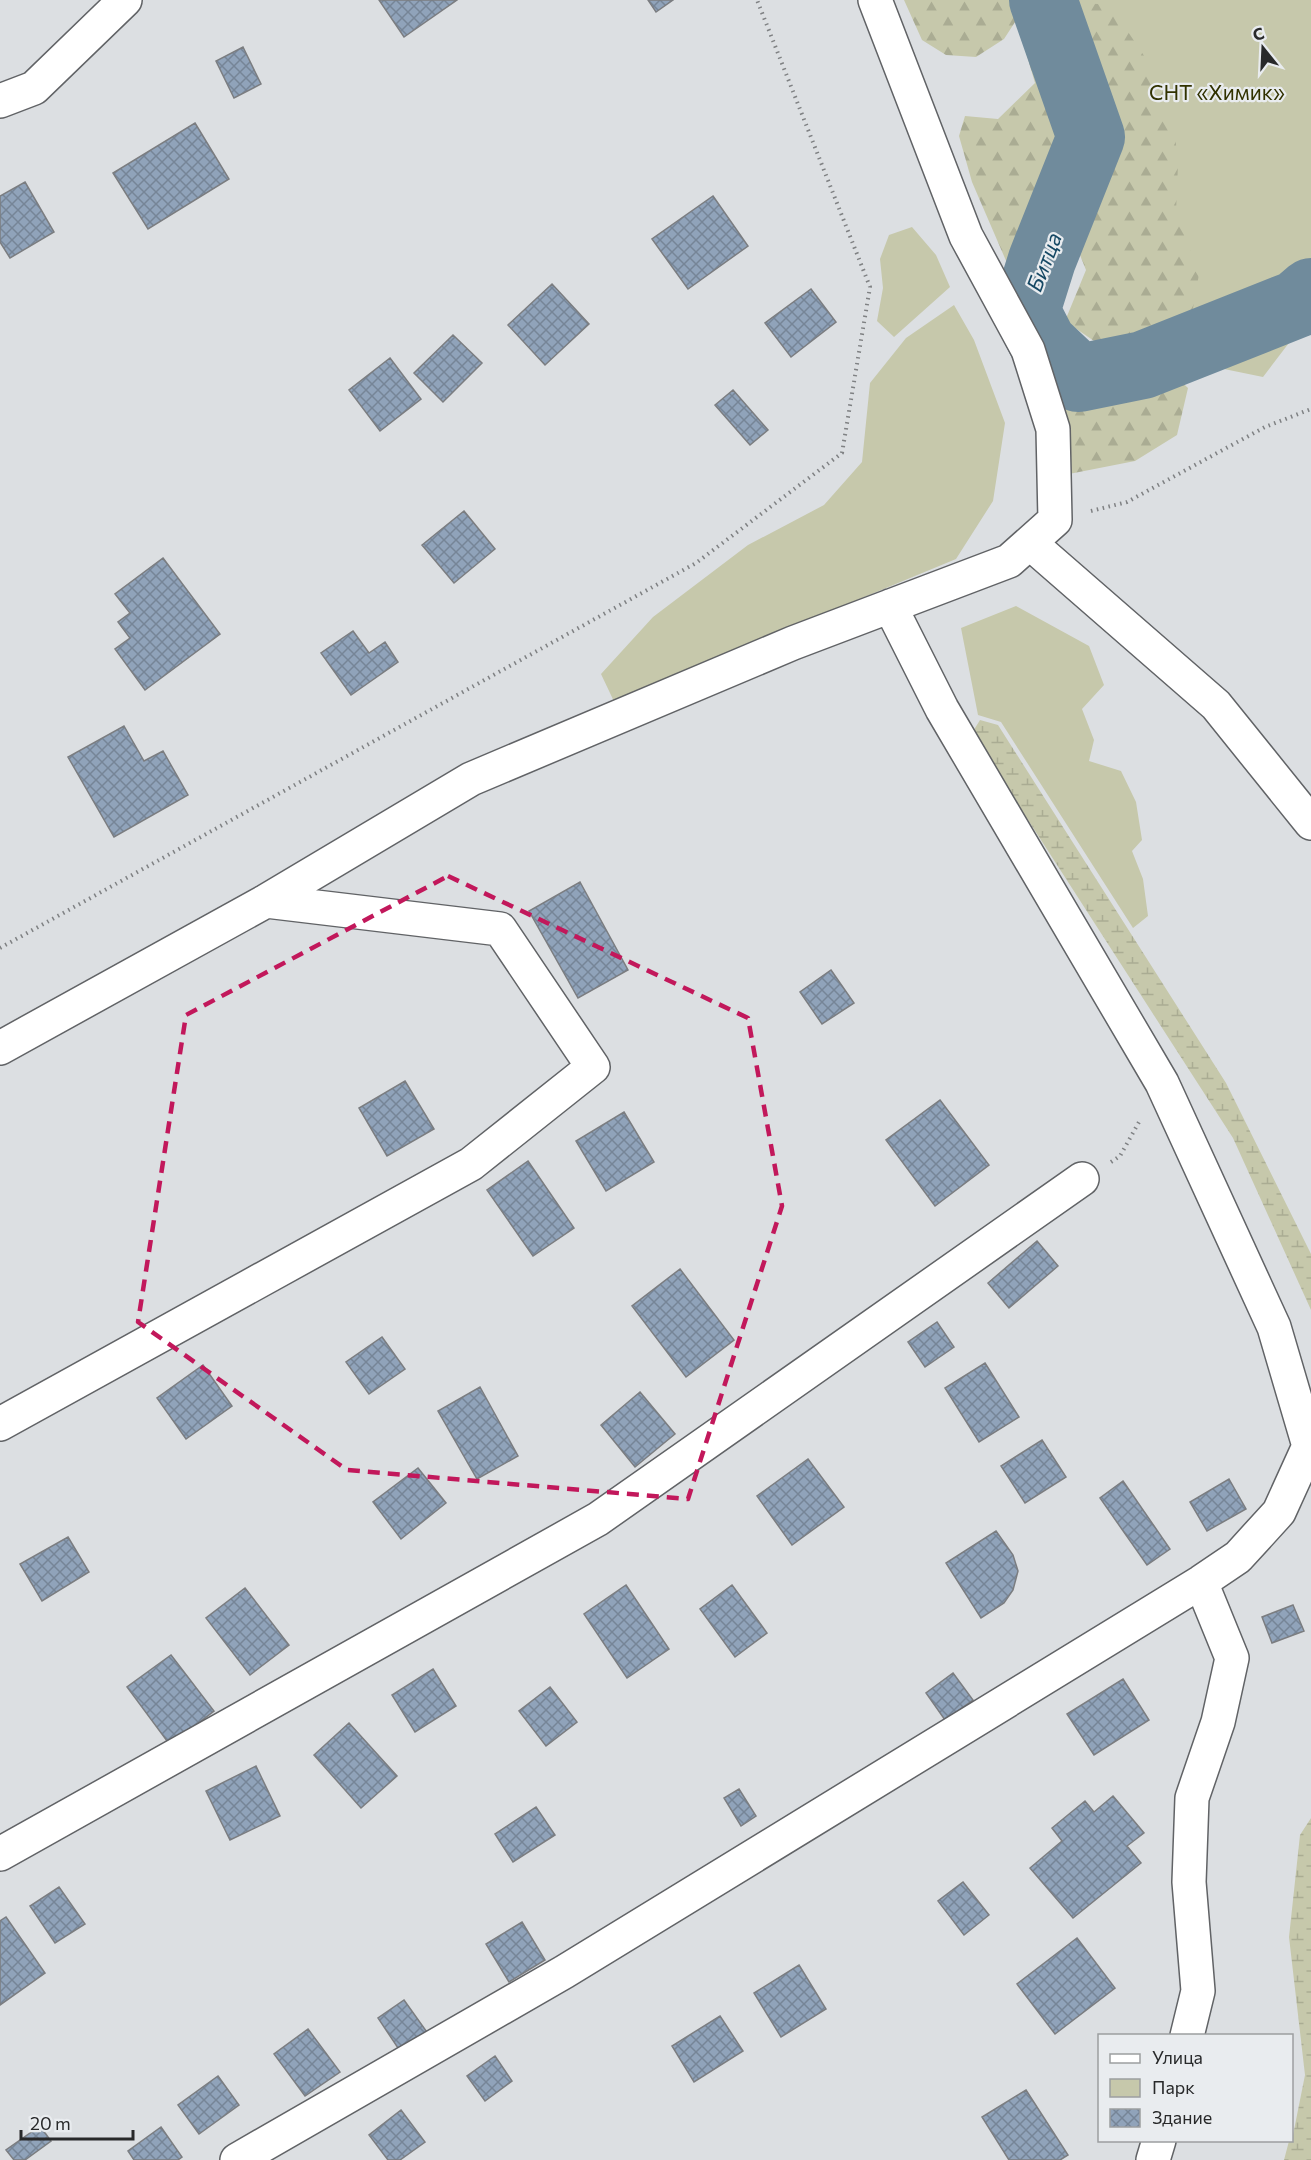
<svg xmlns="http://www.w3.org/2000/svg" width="1311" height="2160" viewBox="0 0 1311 2160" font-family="Commissioner,sans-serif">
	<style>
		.green { fill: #c6c8ab }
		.forest { fill: url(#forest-firs) }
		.wetland { fill: url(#wetland-marsh) }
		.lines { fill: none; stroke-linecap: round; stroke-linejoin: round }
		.river { stroke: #708b9c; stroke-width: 68 }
		.building { fill: url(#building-cross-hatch); stroke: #7b7d80; stroke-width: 1.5 }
		.minor-casing { stroke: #616366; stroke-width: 36 }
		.path { stroke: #7f8183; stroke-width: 4; stroke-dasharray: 1.5 4.5; stroke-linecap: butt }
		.minor { stroke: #fff; stroke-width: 33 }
		.marked { fill: none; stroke: #c2185b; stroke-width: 4.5; stroke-dasharray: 12 8; stroke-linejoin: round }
		.labels { text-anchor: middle; stroke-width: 4.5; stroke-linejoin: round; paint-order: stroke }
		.park-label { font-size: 21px; fill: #313200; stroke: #e9ecef }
		.water-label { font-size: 22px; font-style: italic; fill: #154864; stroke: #e9ecef }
	</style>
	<defs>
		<pattern id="forest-firs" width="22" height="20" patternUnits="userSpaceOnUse" patternTransform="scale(1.5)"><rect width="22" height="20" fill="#c6c8ab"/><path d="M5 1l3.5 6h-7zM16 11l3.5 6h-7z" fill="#aaac93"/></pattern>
		<pattern id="wetland-marsh" width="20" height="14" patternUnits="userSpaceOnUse" patternTransform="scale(1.5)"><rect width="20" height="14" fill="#c6c8ab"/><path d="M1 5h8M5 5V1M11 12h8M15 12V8" fill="none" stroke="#aaac93"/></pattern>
		<pattern id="building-cross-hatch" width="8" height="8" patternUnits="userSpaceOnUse" patternTransform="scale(1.5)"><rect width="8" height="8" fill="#90a3ba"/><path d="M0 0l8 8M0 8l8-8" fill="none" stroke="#768597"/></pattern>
	</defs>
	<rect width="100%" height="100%" fill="#dcdfe2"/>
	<path class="green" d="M 1043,0 L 1311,0 L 1311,314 L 1263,377 L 1190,362 L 1161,308 L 1085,49 Z
		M 912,227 L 936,255 L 950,287 L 894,337 L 877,321 L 883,288 L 880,259 L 889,235 Z
		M 954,305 L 974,340 L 1005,423 L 993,501 L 956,559 L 845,605 L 619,712 L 601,674 L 653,617 L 748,545 L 824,505 L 862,462 L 870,383 L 906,338 Z
		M 1016,606 L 1089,646 L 1104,685 L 1082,709 L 1094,740 L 1089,761 L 1121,771 L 1136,802 L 1142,840 L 1132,851 L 1143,879 L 1148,916 L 1133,928 L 1001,722 L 978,715 L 961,628 Z"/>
	<path class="forest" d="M 904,0 L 1027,0 L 1028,2 L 1004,39 L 976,57 L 946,55 L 922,40 Z
		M 1072,2 L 1110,5 L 1171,96 L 1178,164 L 1176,212 L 1199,274 L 1189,331 L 1110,352 L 1065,321 L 1086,270 L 1070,230 L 1092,184 L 1061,179 L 1032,229 L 1007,263 L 972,182 L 959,136 L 965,116 L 998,119 L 1035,83 L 1025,49 Z
		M 1070,352 L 1094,359 L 1133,378 L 1170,371 L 1188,388 L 1177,435 L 1135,461 L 1069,474 L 1067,417 L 1059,381 Z"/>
	<path class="wetland" d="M 980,720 L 998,725 L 1226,1083 L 1311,1254 L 1311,1310 L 1233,1138 L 972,733 Z
		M 1311,1818 L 1311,2160 L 1284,2160 L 1289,2141 L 1292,2140 L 1305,2075 L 1289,1937 L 1300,1835 Z"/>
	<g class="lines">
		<path class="river" d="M 1043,0 L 1091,137 L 1042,260 L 1026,311 L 1043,344 L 1079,378 L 1143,365 L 1297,304 L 1311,292"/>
	</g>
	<path class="building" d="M 379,0 L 457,0 L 404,37 Z
		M 648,0 L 673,0 L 656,12 Z
		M 243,47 L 261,84 L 234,98 L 216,61 Z
		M 195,123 L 229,179 L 148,229 L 113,173 Z
		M 25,182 L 54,232 L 10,258 L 0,242 L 0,196 Z
		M 713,196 L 748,246 L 688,289 L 652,239 Z
		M 552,284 L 589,324 L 545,365 L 508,325 Z
		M 811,289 L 836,322 L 791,357 L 765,323 Z
		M 453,335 L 482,363 L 443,402 L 414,373 Z
		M 390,358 L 421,399 L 380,431 L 349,390 Z
		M 733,390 L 768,430 L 750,445 L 715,405 Z
		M 464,511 L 495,549 L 454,583 L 422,545 Z
		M 163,558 L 220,634 L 145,690 L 115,649 L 130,638 L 118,622 L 130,613 L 115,594 Z
		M 353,631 L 369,653 L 385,642 L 398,662 L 351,695 L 321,653 Z
		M 124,726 L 144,761 L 163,751 L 188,795 L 114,837 L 68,757 Z
		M 580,882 L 628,970 L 578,998 L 529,911 Z
		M 831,970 L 854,1003 L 822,1024 L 800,992 Z
		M 405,1081 L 434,1129 L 387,1156 L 359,1108 Z
		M 940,1100 L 989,1165 L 935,1206 L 886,1140 Z
		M 624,1112 L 654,1162 L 606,1191 L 576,1141 Z
		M 528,1161 L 574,1228 L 533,1256 L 487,1190 Z
		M 1037,1241 L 1058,1266 L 1009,1308 L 988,1283 Z
		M 680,1269 L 734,1340 L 686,1377 L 632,1306 Z
		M 937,1322 L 954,1347 L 925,1367 L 908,1342 Z
		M 382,1337 L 405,1369 L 369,1394 L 346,1362 Z
		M 985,1363 L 1019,1417 L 979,1442 L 945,1388 Z
		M 203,1365 L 232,1406 L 186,1439 L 157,1398 Z
		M 480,1387 L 518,1456 L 477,1479 L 438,1411 Z
		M 640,1392 L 675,1434 L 635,1467 L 601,1425 Z
		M 1042,1440 L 1066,1477 L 1025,1503 L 1001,1466 Z
		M 808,1459 L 844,1507 L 792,1545 L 757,1496 Z
		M 418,1468 L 446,1503 L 401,1539 L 373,1502 Z
		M 1229,1479 L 1246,1509 L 1207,1531 L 1190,1502 Z
		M 1123,1481 L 1170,1549 L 1147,1565 L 1100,1498 Z
		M 996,1531 L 1013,1555 L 1018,1571 L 1013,1590 L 1004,1603 L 981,1618 L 946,1563 Z
		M 68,1537 L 89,1572 L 42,1601 L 20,1564 Z
		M 626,1585 L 669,1649 L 627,1678 L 584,1614 Z
		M 732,1585 L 767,1633 L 735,1657 L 700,1609 Z
		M 245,1588 L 289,1645 L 250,1675 L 206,1618 Z
		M 1293,1605 L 1304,1631 L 1272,1643 L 1262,1617 Z
		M 171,1655 L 214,1711 L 170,1745 L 127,1687 Z
		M 433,1669 L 456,1706 L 415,1732 L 392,1695 Z
		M 953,1673 L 973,1700 L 945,1720 L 926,1693 Z
		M 1123,1679 L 1149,1720 L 1094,1755 L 1067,1714 Z
		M 550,1687 L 577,1722 L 546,1746 L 519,1711 Z
		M 349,1723 L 397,1776 L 361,1808 L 314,1755 Z
		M 256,1766 L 280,1816 L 230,1840 L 206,1791 Z
		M 739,1789 L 756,1816 L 741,1826 L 724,1798 Z
		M 1113,1796 L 1144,1833 L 1127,1846 L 1141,1863 L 1073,1918 L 1030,1868 L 1062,1841 L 1052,1828 L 1085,1801 L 1094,1812 Z
		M 536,1807 L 555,1835 L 513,1862 L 495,1834 Z
		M 963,1882 L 989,1915 L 964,1935 L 938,1901 Z
		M 59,1887 L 85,1924 L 55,1943 L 30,1906 Z
		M 6,1917 L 45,1973 L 0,2005 L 0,1921 Z
		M 522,1922 L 545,1960 L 509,1982 L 486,1944 Z
		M 1077,1938 L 1115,1988 L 1055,2034 L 1017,1984 Z
		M 799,1965 L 826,2009 L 781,2037 L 754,1993 Z
		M 404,2000 L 429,2035 L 402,2054 L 378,2018 Z
		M 720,2016 L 743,2051 L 694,2082 L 672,2046 Z
		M 308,2029 L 340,2072 L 305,2096 L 274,2054 Z
		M 495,2056 L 512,2081 L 485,2101 L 467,2076 Z
		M 218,2076 L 239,2105 L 199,2134 L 178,2105 Z
		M 1026,2090 L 1068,2155 L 1060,2160 L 1009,2160 L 982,2117 Z
		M 401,2110 L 425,2142 L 400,2160 L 388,2160 L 369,2135 Z
		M 40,2126 L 51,2141 L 25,2160 L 14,2160 L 6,2150 Z
		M 161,2127 L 182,2157 L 178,2160 L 134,2160 L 128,2151 Z"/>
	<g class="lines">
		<defs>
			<path id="minor" d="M 0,101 L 34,88 L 125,0
				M 1030,543 L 1216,705 L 1311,823
				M 0,1048 L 266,901 L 471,779 L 793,643 L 1009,561 L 1055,520 L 1053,429 L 1028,350 L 966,236 L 875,0
				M 0,1424 L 471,1164 L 593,1067 L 500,929 L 266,901
				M 0,1854 L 598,1519 L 1082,1179
				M 1187,2036 L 1198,1991 L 1189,1882 L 1192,1798 L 1218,1722 L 1232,1658 L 1201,1582
				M 237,2160 L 564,1972 L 1201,1582 L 1238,1557 L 1279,1512 L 1309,1446 L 1274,1327 L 1162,1083 L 942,709 L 890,606
				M 1153,2160 L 1159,2140"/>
		</defs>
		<use href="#minor" class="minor-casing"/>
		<path class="path" d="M 1091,511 L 1127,502 L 1265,427 L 1311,409
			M 0,948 L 696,563 L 842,453 L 870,287 L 757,0
			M 1111,1162 L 1120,1156 L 1139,1122"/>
		<use href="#minor" class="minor"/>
	</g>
	<path class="marked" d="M 448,876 L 748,1018 L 782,1206 L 688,1499 L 347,1470 L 138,1322 L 186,1015 Z"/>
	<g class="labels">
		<g class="park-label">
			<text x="1217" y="100">СНТ «Химик»</text>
		</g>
		<g class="water-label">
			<text transform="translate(1044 262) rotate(-69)" y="8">Битца</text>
		</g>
	</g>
	<rect x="1098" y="2034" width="195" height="108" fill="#e9ecef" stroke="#9c9ea0" stroke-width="1.5"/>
	<rect x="1110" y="2054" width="30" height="9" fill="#ffffff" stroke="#9c9ea0" stroke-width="1.5"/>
	<text x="1152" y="2064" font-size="18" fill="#28292a">Улица</text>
	<rect x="1110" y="2079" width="30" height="18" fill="#c6c8ab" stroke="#9c9ea0" stroke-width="1.5"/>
	<text x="1152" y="2094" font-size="18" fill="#28292a">Парк</text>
	<rect x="1110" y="2109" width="30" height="18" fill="url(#building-cross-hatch)" stroke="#9c9ea0" stroke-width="1.5"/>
	<text x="1152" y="2124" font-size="18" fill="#28292a">Здание</text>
	<g transform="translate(1263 48) rotate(342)" stroke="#e9ecef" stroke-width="4.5" paint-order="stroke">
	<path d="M0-4.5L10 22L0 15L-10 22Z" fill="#28292a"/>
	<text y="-9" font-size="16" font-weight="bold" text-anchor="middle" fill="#28292a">С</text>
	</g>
	<path d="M21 2130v9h112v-9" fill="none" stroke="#28292a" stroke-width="3"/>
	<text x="30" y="2130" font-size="18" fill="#28292a" stroke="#e9ecef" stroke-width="4.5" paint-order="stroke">20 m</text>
</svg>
